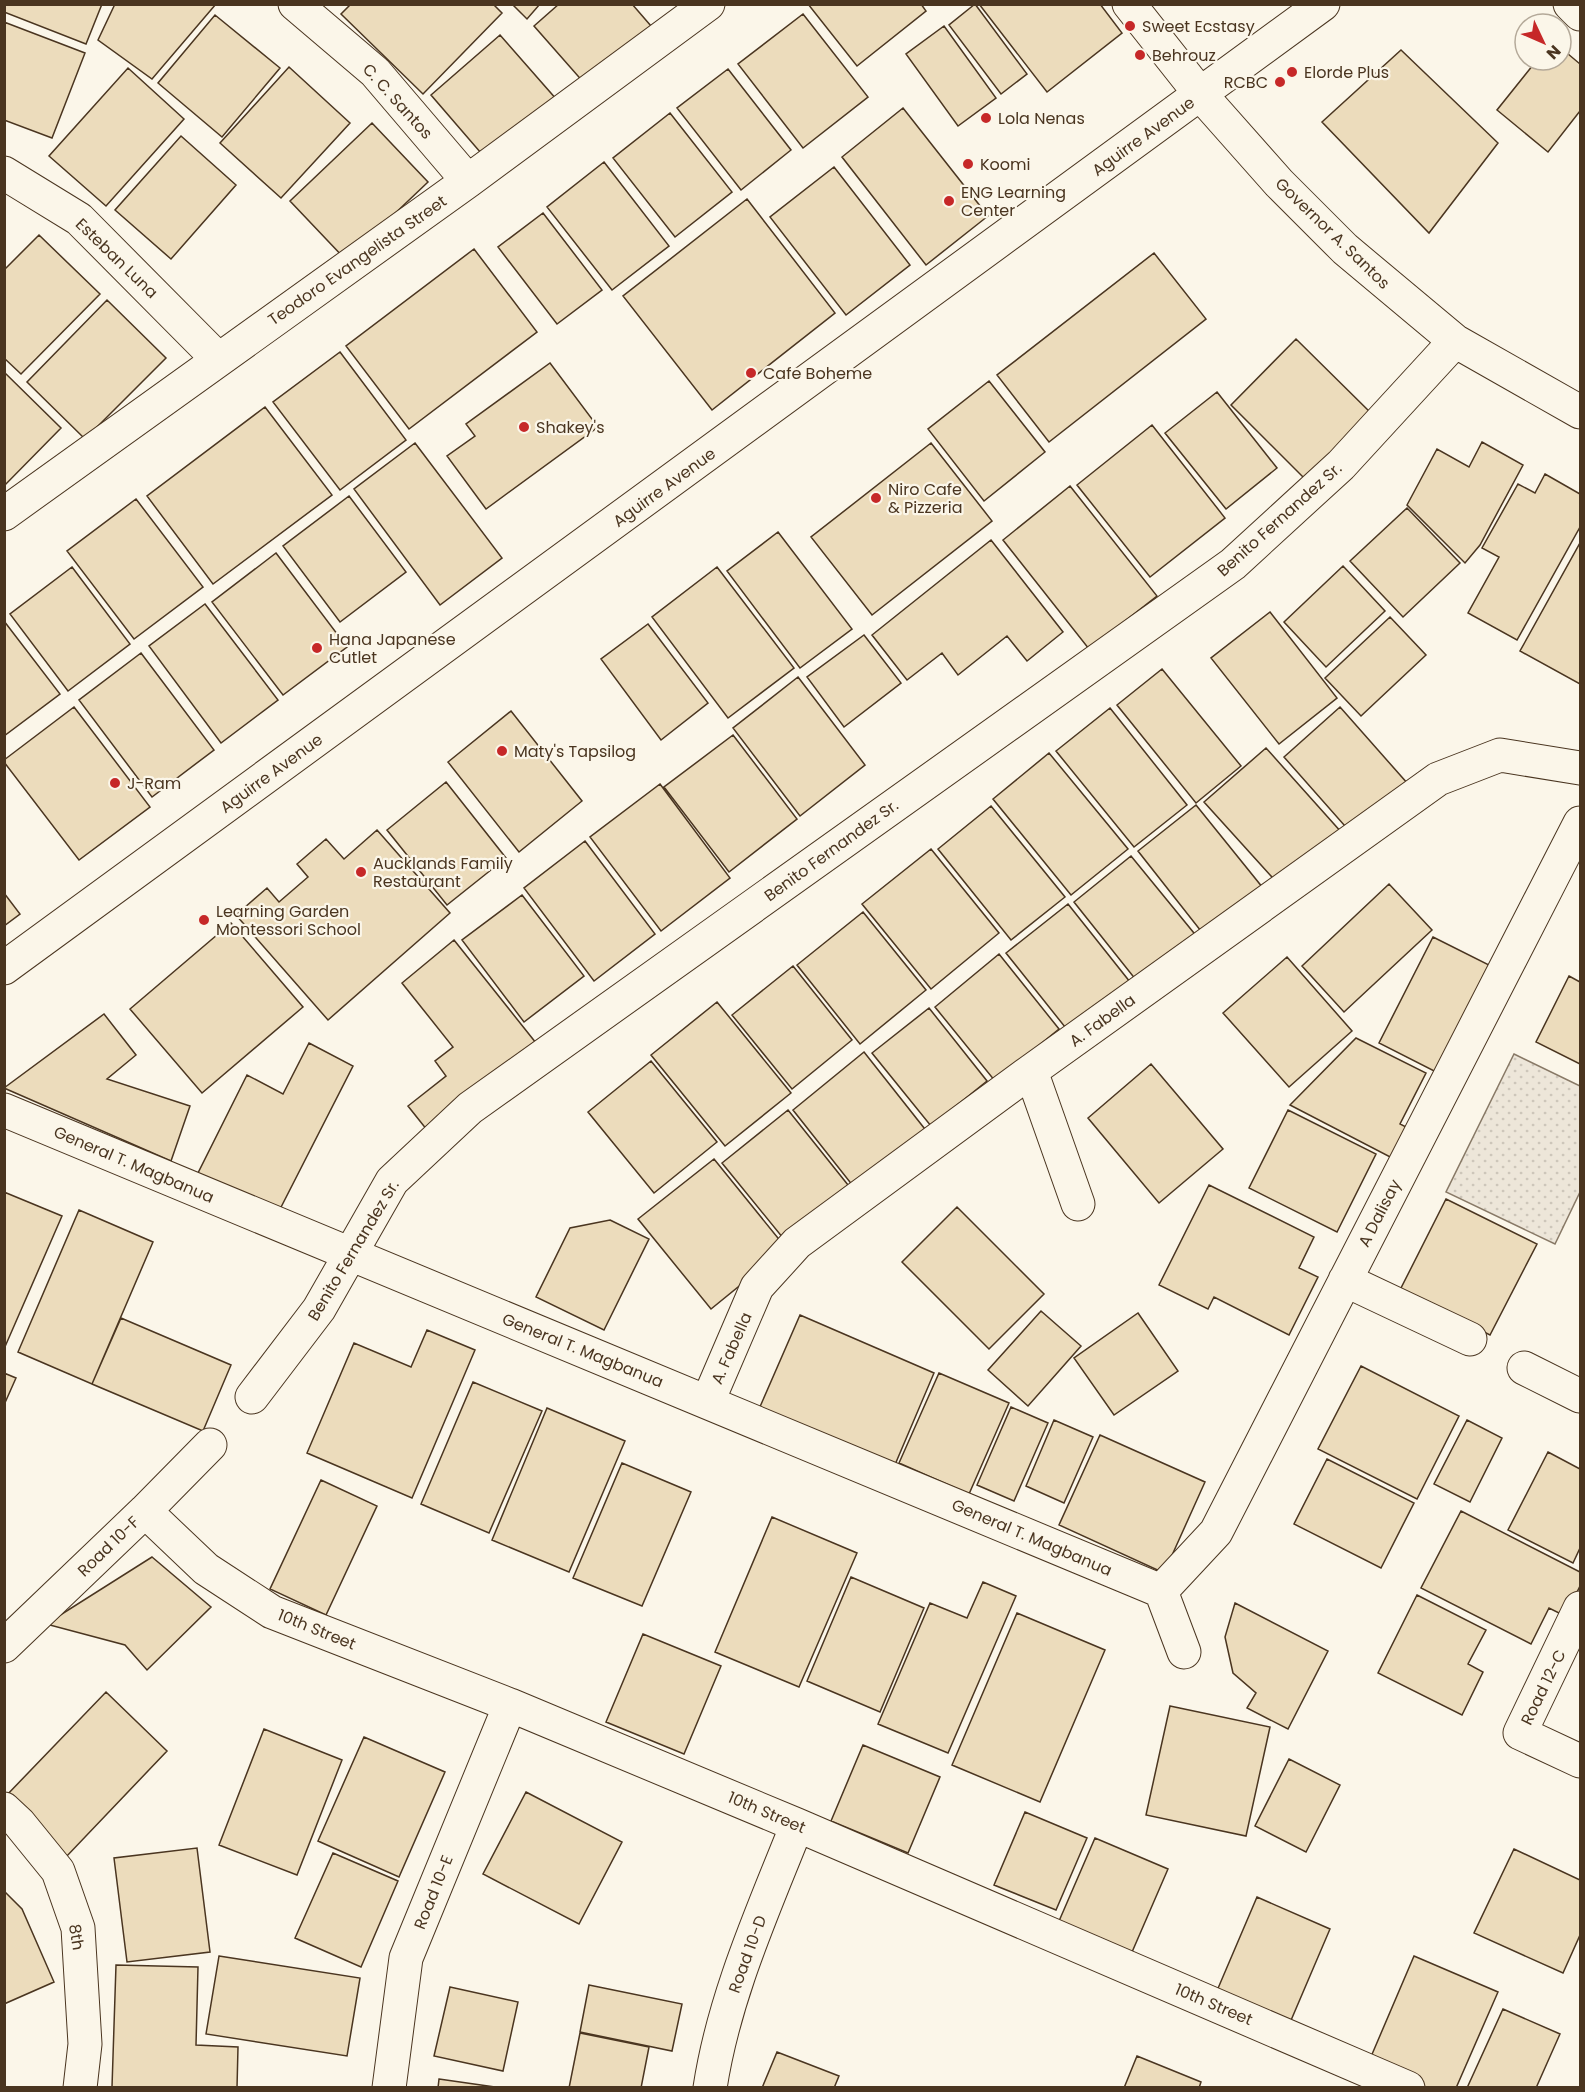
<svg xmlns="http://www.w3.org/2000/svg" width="1585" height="2092" viewBox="0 0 1585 2092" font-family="Poppins,sans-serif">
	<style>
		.grass { fill: url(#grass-dots); stroke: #887966; stroke-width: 1.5 }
		.building { fill: #ecdcbc; stroke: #4a3520; stroke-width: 1.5 }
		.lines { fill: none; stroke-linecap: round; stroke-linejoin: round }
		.minor-casing { stroke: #4a3520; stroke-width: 35 }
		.minor { stroke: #fbf6e9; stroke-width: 33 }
		.poi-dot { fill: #c62828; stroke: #fbf6e9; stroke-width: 2 }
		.labels { text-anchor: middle; stroke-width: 4.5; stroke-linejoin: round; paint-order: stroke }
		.poi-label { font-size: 16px; fill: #4a3520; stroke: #fbf6e9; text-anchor: start }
		.street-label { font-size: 16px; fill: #4a3520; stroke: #fbf6e9 }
	</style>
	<defs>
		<pattern id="grass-dots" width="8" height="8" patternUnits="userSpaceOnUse" patternTransform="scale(1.5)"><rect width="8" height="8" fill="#ede6d9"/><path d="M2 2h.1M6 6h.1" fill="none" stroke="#cdc6ba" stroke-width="1.8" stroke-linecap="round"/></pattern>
	</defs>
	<rect width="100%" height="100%" fill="#fbf6e9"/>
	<path class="grass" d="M 1514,1054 L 1580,1086 L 1580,1192 L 1555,1244 L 1446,1192 Z"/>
	<path class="building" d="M 4,4 L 102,4 L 86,44 L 4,12 Z
		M 115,4 L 216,4 L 152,79 L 98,40 Z
		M 351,4 L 493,4 L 502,13 L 423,94 L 341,14 Z
		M 512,4 L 540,4 L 527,19 Z
		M 559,4 L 632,4 L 651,26 L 585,84 L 534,26 Z
		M 808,4 L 921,4 L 926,11 L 857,66 Z
		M 975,4 L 1027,74 L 1001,94 L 949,25 Z
		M 979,4 L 1100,4 L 1122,33 L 1047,92 Z
		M 803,14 L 868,97 L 803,148 L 738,64 Z
		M 215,15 L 280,68 L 222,137 L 158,83 Z
		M 4,22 L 85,53 L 52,138 L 4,120 Z
		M 944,26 L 996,98 L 958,126 L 906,54 Z
		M 500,35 L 557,100 L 487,160 L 431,95 Z
		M 1561,48 L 1580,64 L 1580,111 L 1548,152 L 1497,110 L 1537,60 L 1561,60 Z
		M 1401,50 L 1498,143 L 1429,233 L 1322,122 Z
		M 289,67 L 350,123 L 281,198 L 220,143 Z
		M 128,68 L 184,119 L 106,206 L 49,156 Z
		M 728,69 L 791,150 L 741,190 L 677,108 Z
		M 903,108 L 988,216 L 926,265 L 842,157 Z
		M 670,113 L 732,192 L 675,237 L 613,158 Z
		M 372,123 L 428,182 L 346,260 L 290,201 Z
		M 181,136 L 236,185 L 171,259 L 115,210 Z
		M 604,162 L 669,246 L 612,290 L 547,207 Z
		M 834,167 L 910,265 L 846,315 L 770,217 Z
		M 747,199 L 835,313 L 712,410 L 623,296 Z
		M 543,213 L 602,290 L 557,324 L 498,247 Z
		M 39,235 L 100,294 L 21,374 L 4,358 L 4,270 Z
		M 474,249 L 537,332 L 409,429 L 346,346 Z
		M 1154,253 L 1206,319 L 1049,442 L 997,375 Z
		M 107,300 L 166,358 L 85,439 L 27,382 Z
		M 1296,339 L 1377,419 L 1312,486 L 1231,405 Z
		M 340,352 L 406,440 L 340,490 L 273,402 Z
		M 550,363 L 598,427 L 486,509 L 447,456 L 475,436 L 466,424 Z
		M 4,372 L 61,428 L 4,486 Z
		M 989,381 L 1045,452 L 984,501 L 928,429 Z
		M 1217,392 L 1277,468 L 1226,509 L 1165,433 Z
		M 265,407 L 332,495 L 213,584 L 147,496 Z
		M 1152,425 L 1225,518 L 1150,577 L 1077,485 Z
		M 1482,442 L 1523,465 L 1480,545 L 1465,563 L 1407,505 L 1437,449 L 1469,467 Z
		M 415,443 L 502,558 L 440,605 L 354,489 Z
		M 931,443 L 992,521 L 872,615 L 811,537 Z
		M 1545,474 L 1580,494 L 1580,527 L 1517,640 L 1468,613 L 1499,557 L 1482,548 L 1518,484 L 1535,493 Z
		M 1070,486 L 1157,596 L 1089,649 L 1003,540 Z
		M 349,496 L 406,572 L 340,622 L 283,546 Z
		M 136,499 L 203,587 L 134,639 L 67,551 Z
		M 1407,508 L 1460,563 L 1403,617 L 1350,561 Z
		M 778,532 L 852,629 L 800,668 L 727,571 Z
		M 991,540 L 1063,632 L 1027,661 L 1007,636 L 958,675 L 942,653 L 907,680 L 872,635 Z
		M 1580,543 L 1580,684 L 1520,651 Z
		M 276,553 L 347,647 L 283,695 L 212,602 Z
		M 1343,566 L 1385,611 L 1326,667 L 1284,622 Z
		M 72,567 L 130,644 L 68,691 L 10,614 Z
		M 717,567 L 794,668 L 728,718 L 652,617 Z
		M 205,604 L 278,700 L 221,743 L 149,646 Z
		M 1270,612 L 1337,698 L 1279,744 L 1211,658 Z
		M 1390,617 L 1426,655 L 1361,716 L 1325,678 Z
		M 4,621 L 60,694 L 4,736 Z
		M 648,624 L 708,703 L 661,740 L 601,659 Z
		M 864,635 L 901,683 L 844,727 L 807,677 Z
		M 141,653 L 214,750 L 152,797 L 79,700 Z
		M 1162,669 L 1241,766 L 1196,803 L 1117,705 Z
		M 798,677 L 865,765 L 800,816 L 733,728 Z
		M 74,707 L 150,807 L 79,860 L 4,762 L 4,760 Z
		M 1340,707 L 1408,784 L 1352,834 L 1284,757 Z
		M 1110,708 L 1187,805 L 1134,847 L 1056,751 Z
		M 511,711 L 582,801 L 519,852 L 448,762 Z
		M 733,735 L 797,819 L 729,872 L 664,787 Z
		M 1266,748 L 1342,833 L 1281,887 L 1204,802 Z
		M 1049,753 L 1128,849 L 1071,895 L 993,799 Z
		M 446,782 L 506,858 L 447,905 L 387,830 Z
		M 660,784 L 730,878 L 661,931 L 590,837 Z
		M 1196,805 L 1267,893 L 1208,940 L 1138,851 Z
		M 991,806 L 1065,897 L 1011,940 L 938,849 Z
		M 377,830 L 450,913 L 328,1020 L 236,915 L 267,888 L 279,902 L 308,877 L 297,864 L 326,839 L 344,859 Z
		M 585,841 L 655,934 L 594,981 L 524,888 Z
		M 931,849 L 999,933 L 931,989 L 862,904 Z
		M 1131,856 L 1198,938 L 1140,985 L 1074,902 Z
		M 1389,884 L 1432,930 L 1344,1012 L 1302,966 Z
		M 4,893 L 20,914 L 4,926 Z
		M 522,895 L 584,976 L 524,1022 L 462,940 Z
		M 1068,904 L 1130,982 L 1069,1032 L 1006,953 Z
		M 863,912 L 926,990 L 860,1044 L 797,965 Z
		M 231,923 L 303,1007 L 202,1093 L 130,1009 Z
		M 1433,937 L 1495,968 L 1442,1075 L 1379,1043 Z
		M 454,940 L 540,1048 L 431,1135 L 408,1106 L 446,1076 L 435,1061 L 453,1047 L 402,983 Z
		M 999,954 L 1059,1029 L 995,1081 L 935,1007 Z
		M 1287,957 L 1352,1031 L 1289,1087 L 1223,1013 Z
		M 793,966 L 852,1040 L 792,1089 L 732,1015 Z
		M 1569,976 L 1580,982 L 1580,1064 L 1536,1042 Z
		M 717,1002 L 791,1093 L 725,1146 L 651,1055 Z
		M 929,1008 L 987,1081 L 931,1126 L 872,1053 Z
		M 104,1014 L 136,1055 L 107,1079 L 190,1106 L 171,1161 L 4,1088 Z
		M 1356,1038 L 1426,1073 L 1400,1124 L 1410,1129 L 1394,1159 L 1290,1105 Z
		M 309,1043 L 353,1066 L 277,1215 L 197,1175 L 247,1075 L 283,1094 Z
		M 864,1052 L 928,1133 L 857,1191 L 793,1110 Z
		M 651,1061 L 717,1142 L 654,1193 L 588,1112 Z
		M 1151,1064 L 1223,1149 L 1159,1203 L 1088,1118 Z
		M 788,1110 L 848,1185 L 783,1238 L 722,1163 Z
		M 1288,1110 L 1376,1154 L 1337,1232 L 1249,1188 Z
		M 714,1159 L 786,1248 L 711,1309 L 638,1219 Z
		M 1209,1185 L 1314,1237 L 1299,1268 L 1318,1277 L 1289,1335 L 1214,1297 L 1208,1309 L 1159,1285 Z
		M 4,1192 L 62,1216 L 4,1349 Z
		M 1446,1199 L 1537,1244 L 1490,1335 L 1400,1290 Z
		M 957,1207 L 1044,1294 L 989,1349 L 902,1262 Z
		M 79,1210 L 153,1242 L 92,1384 L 18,1352 Z
		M 610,1220 L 649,1239 L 604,1330 L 536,1297 L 570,1228 Z
		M 1041,1311 L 1081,1346 L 1028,1406 L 988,1370 Z
		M 1138,1313 L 1178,1371 L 1114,1415 L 1074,1358 Z
		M 800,1315 L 934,1373 L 894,1467 L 759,1409 Z
		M 121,1318 L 231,1365 L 203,1431 L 92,1384 Z
		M 427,1330 L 475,1350 L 412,1498 L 307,1453 L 354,1343 L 411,1367 Z
		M 1361,1366 L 1459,1416 L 1417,1499 L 1318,1449 Z
		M 4,1373 L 16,1378 L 4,1405 Z
		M 939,1373 L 1009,1403 L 969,1494 L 899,1463 Z
		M 473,1382 L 542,1411 L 489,1533 L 421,1504 Z
		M 1011,1407 L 1048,1423 L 1014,1501 L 977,1485 Z
		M 547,1408 L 625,1441 L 569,1572 L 492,1540 Z
		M 1054,1420 L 1093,1437 L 1064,1503 L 1026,1486 Z
		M 1467,1420 L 1502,1438 L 1470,1502 L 1434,1484 Z
		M 1100,1435 L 1205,1482 L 1164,1573 L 1059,1525 Z
		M 1548,1452 L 1580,1469 L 1580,1548 L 1573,1563 L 1508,1530 Z
		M 1327,1459 L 1414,1503 L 1381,1568 L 1294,1524 Z
		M 622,1463 L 691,1492 L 642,1606 L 573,1578 Z
		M 321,1480 L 377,1506 L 326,1615 L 270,1589 Z
		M 1461,1511 L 1580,1572 L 1580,1586 L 1565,1616 L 1549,1608 L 1531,1644 L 1421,1588 Z
		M 772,1517 L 857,1553 L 799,1687 L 715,1652 Z
		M 152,1557 L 211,1607 L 147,1670 L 125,1645 L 46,1624 Z
		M 851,1577 L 924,1608 L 880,1712 L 807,1681 Z
		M 983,1582 L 1016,1596 L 948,1753 L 878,1724 L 930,1603 L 967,1618 Z
		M 1417,1595 L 1486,1630 L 1468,1664 L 1483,1672 L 1462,1715 L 1378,1673 Z
		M 1235,1603 L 1328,1651 L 1288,1729 L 1247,1708 L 1256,1693 L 1233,1673 L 1225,1637 Z
		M 1017,1613 L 1105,1650 L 1040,1802 L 952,1765 Z
		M 643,1634 L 721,1666 L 684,1754 L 606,1722 Z
		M 106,1692 L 167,1751 L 66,1857 L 4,1798 Z
		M 1170,1706 L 1270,1727 L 1246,1836 L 1146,1815 Z
		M 264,1729 L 342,1760 L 297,1875 L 219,1845 Z
		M 364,1737 L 445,1772 L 399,1877 L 318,1841 Z
		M 863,1745 L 940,1777 L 908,1853 L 831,1821 Z
		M 1289,1759 L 1340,1785 L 1306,1852 L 1255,1826 Z
		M 526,1792 L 622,1842 L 579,1924 L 483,1874 Z
		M 1025,1812 L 1087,1838 L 1056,1910 L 994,1885 Z
		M 1095,1838 L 1168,1869 L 1129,1959 L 1056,1928 Z
		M 197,1848 L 210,1952 L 127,1962 L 114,1858 Z
		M 1514,1849 L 1580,1880 L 1580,1935 L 1563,1973 L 1474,1933 Z
		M 333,1853 L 398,1881 L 361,1967 L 295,1938 Z
		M 4,1891 L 22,1909 L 54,1982 L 4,2004 Z
		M 1257,1897 L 1330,1929 L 1286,2032 L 1213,2000 Z
		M 219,1956 L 360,1978 L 347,2056 L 206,2034 Z
		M 1414,1956 L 1498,1992 L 1456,2088 L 1416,2088 L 1367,2066 Z
		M 116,1965 L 198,1967 L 196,2045 L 238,2047 L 237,2088 L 112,2087 Z
		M 589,1985 L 682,2004 L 672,2051 L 580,2032 Z
		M 450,1987 L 518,2002 L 503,2071 L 434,2056 Z
		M 1503,2009 L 1560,2034 L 1536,2088 L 1467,2088 Z
		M 580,2033 L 649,2047 L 641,2088 L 569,2088 Z
		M 777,2052 L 839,2076 L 834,2088 L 762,2088 Z
		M 1137,2056 L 1201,2082 L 1199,2088 L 1124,2088 Z
		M 439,2079 L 502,2088 L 438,2088 Z"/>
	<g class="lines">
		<defs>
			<path id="minor" d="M 295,4 L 375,72 L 468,181
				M 1129,4 L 1201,95 L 1279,183 L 1345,249 L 1455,341 L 1580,412
				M 1570,4 L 1580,14
				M 4,173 L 79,219 L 218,359
				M 4,514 L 468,181 L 708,4
				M 4,968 L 1323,4
				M 1031,1071 L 1078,1204
				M 4,1110 L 1161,1591
				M 1345,1280 L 1470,1339
				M 1524,1368 L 1580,1396
				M 252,1397 L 319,1309 L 392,1181 L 470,1108 L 1233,564 L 1341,465 L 1455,341
				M 708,1401 L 757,1287 L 797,1243 L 1031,1071 L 1438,779 L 1500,755 L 1580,768
				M 145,1511 L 206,1569 L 272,1612 L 510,1705 L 797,1825 L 1408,2088
				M 1161,1591 L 1216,1532 L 1580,823
				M 1161,1591 L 1184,1652
				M 1580,1608 L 1520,1733 L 1580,1761
				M 4,1646 L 145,1511 L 210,1445
				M 4,1809 L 19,1823 L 58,1871 L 78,1928 L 85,2044 L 80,2088
				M 389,2088 L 406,1958 L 510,1705
				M 710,2088 C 724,1996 763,1911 797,1825"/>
		</defs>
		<use href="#minor" class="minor-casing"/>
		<use href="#minor" class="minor"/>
	</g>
	<g class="poi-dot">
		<circle cx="1130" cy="26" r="6"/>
		<circle cx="1140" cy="55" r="6"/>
		<circle cx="1292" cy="72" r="6"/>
		<circle cx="1280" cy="82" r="6"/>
		<circle cx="986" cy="118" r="6"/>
		<circle cx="968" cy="164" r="6"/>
		<circle cx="949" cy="201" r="6"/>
		<circle cx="751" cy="373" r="6"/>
		<circle cx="524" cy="427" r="6"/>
		<circle cx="876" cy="498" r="6"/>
		<circle cx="317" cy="648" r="6"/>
		<circle cx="502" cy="751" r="6"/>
		<circle cx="115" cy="783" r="6"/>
		<circle cx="361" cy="872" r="6"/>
		<circle cx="204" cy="920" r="6"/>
	</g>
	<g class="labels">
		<g class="poi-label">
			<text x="1142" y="32">Sweet Ecstasy</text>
			<text x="1152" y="61">Behrouz</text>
			<text x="1304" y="78">Elorde Plus</text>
			<text x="1268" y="88" text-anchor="end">RCBC</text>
			<text x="998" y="124">Lola Nenas</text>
			<text x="980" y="170">Koomi</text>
			<text x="961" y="198">ENG Learning<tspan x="961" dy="18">Center</tspan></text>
			<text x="763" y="379">Cafe Boheme</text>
			<text x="536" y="433">Shakey's</text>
			<text x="888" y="495">Niro Cafe<tspan x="888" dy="18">&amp; Pizzeria</tspan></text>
			<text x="329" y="645">Hana Japanese<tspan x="329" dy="18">Cutlet</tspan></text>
			<text x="514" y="757">Maty's Tapsilog</text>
			<text x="127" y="789">J-Ram</text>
			<text x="373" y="869">Aucklands Family<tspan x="373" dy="18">Restaurant</tspan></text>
			<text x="216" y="917">Learning Garden<tspan x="216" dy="18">Montessori School</tspan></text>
		</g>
		<g class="street-label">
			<text transform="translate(398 101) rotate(48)" y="6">C. C. Santos</text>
			<text transform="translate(1143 136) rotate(-36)" y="6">Aguirre Avenue</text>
			<text transform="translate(1333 233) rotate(44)" y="6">Governor A. Santos</text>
			<text transform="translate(117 258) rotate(44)" y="6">Esteban Luna</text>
			<text transform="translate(357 260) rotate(-35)" y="6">Teodoro Evangelista Street</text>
			<text transform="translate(664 487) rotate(-36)" y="6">Aguirre Avenue</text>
			<text transform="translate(1279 519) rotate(-42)" y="6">Benito Fernandez Sr.</text>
			<text transform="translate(271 773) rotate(-36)" y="6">Aguirre Avenue</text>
			<text transform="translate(831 850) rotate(-36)" y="6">Benito Fernandez Sr.</text>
			<text transform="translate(1102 1020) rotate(-36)" y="6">A. Fabella</text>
			<text transform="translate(134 1164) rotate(23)" y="6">General T. Magbanua</text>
			<text transform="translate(1379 1213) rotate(-63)" y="6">A Dalisay</text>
			<text transform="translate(353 1250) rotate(-59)" y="6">Benito Fernandez Sr.</text>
			<text transform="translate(731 1348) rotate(-66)" y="6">A. Fabella</text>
			<text transform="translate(583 1350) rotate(22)" y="6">General T. Magbanua</text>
			<text transform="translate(1032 1537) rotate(23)" y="6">General T. Magbanua</text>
			<text transform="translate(108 1546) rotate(-44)" y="6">Road 10-F</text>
			<text transform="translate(317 1629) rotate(22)" y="6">10th Street</text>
			<text transform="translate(1543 1687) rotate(-64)" y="6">Road 12-C</text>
			<text transform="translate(767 1812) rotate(23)" y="6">10th Street</text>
			<text transform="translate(433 1892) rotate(-68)" y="6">Road 10-E</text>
			<text transform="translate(77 1937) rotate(81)" y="6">8th</text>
			<text transform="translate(747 1954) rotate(-70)" y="6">Road 10-D</text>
			<text transform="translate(1214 2004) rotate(23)" y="6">10th Street</text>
		</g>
	</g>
	<rect width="1585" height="2092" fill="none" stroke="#4a3520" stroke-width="12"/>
	<g transform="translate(1543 42) rotate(134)"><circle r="28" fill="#fbf6e9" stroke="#b4a999" stroke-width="1.5"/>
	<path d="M0-4.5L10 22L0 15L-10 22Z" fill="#c62828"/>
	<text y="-9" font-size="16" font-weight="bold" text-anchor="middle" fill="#4a3520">N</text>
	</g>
</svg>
